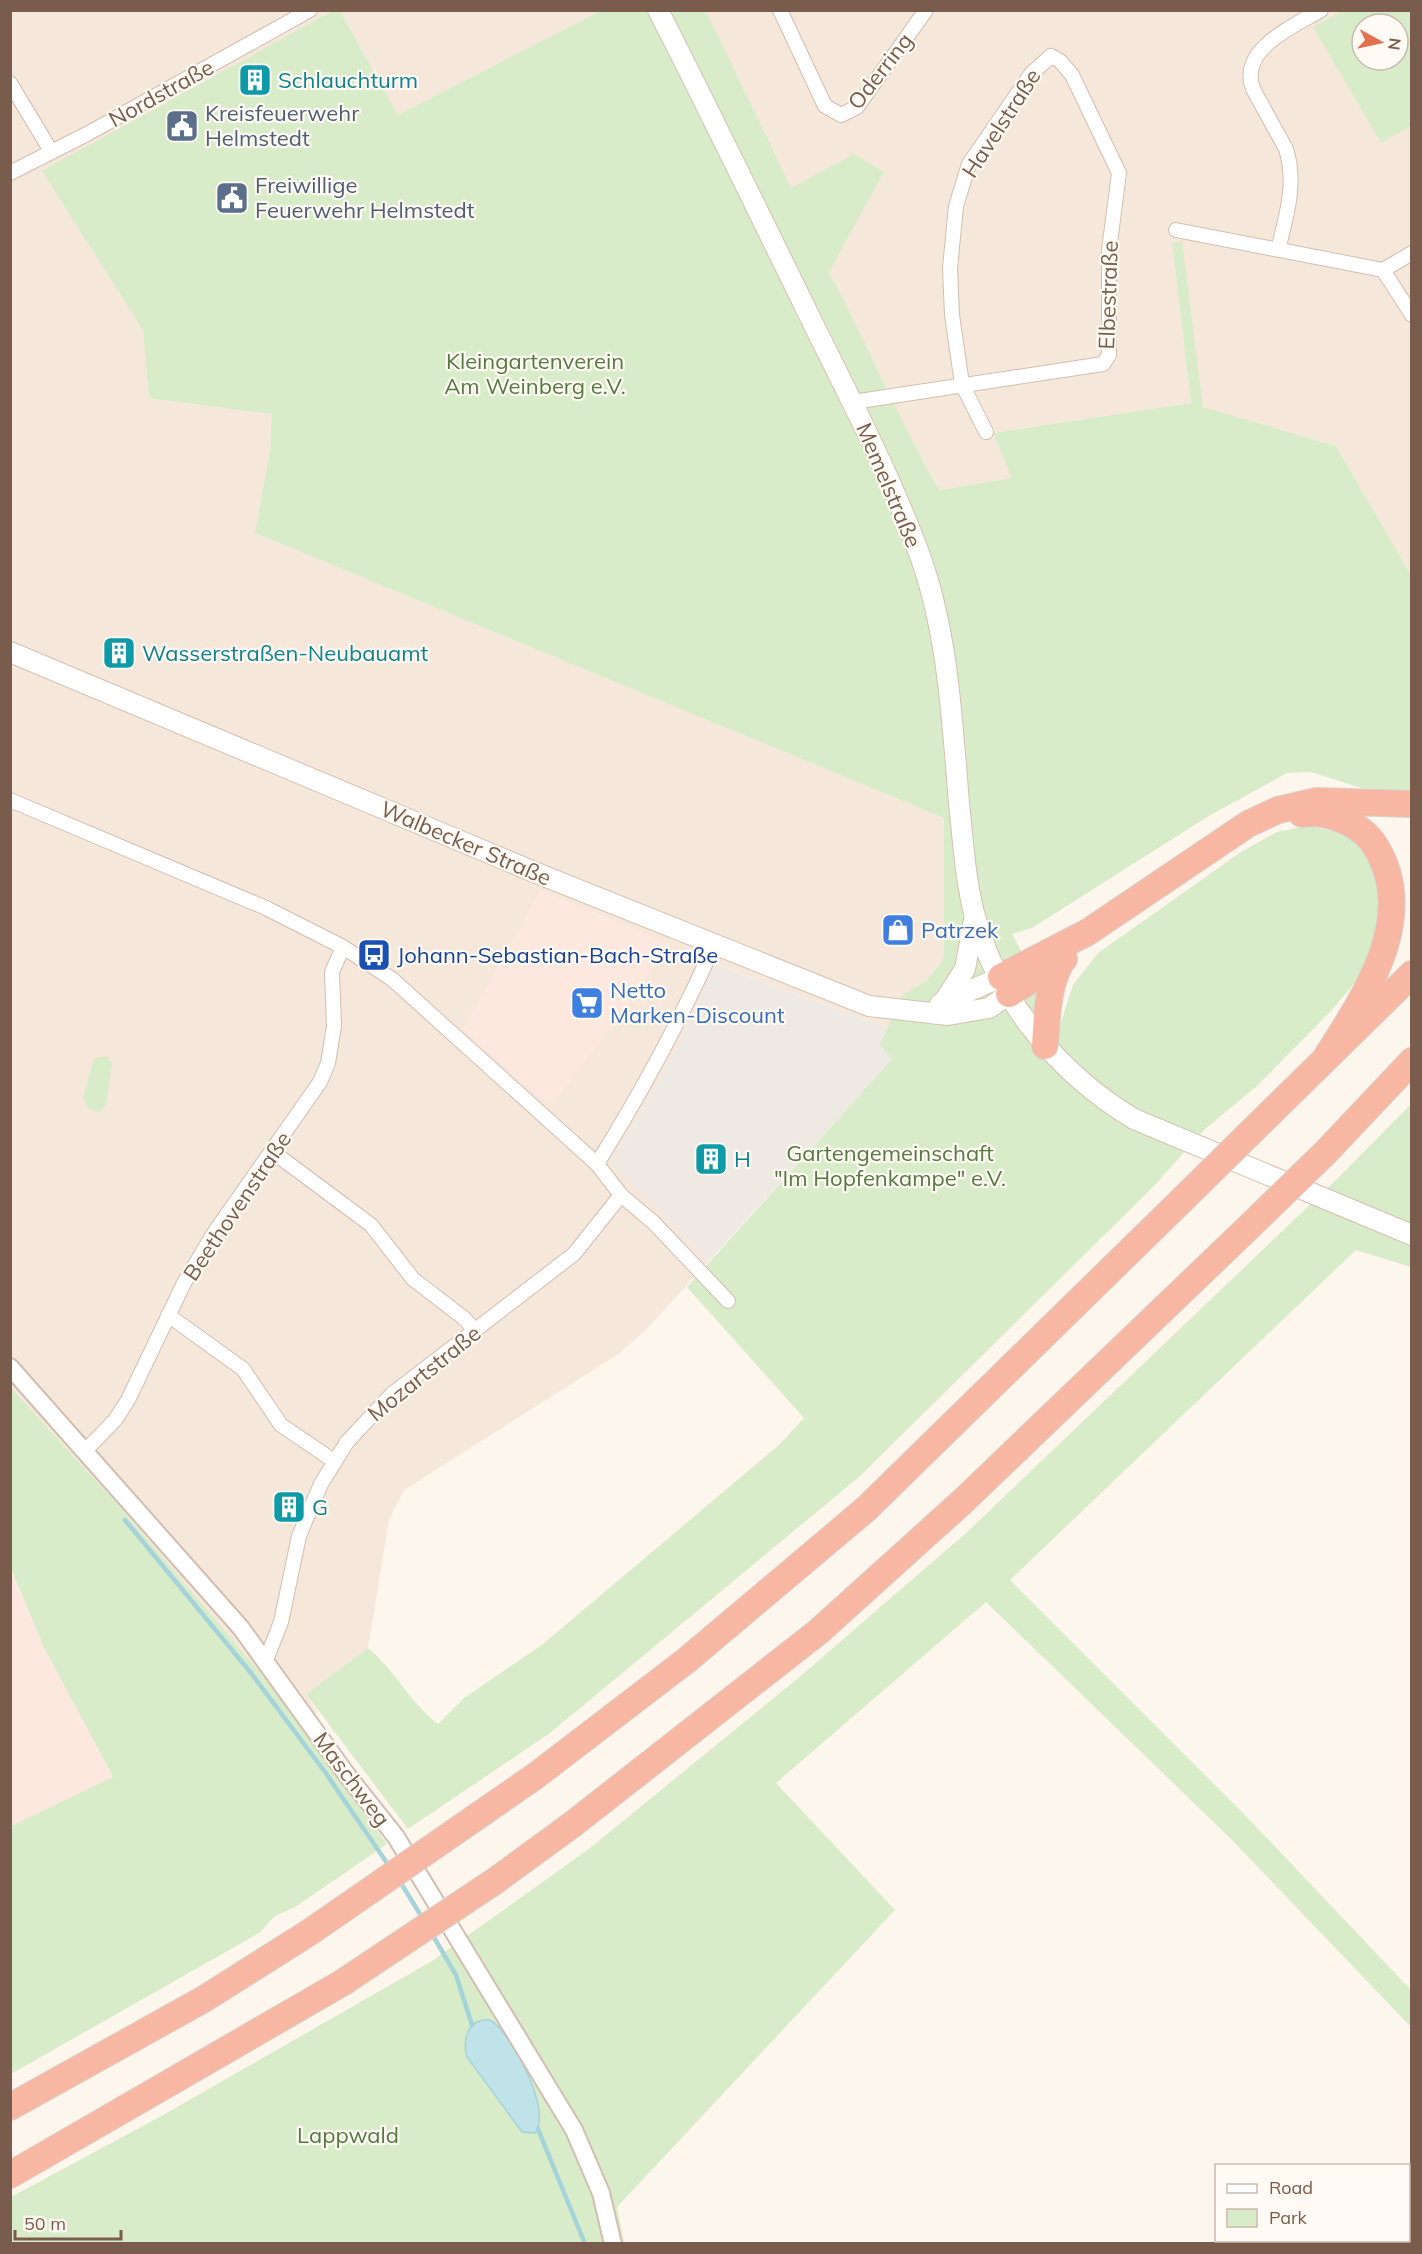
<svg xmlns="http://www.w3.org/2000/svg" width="1422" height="2254" viewBox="0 0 1422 2254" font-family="Mulish,sans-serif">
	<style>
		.residential { fill: #f5e8da; fill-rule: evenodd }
		.commercial { fill: #fde8e0 }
		.industrial { fill: #efe9e4 }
		.green { fill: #d8ecc9; fill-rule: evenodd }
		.water { fill: #bfe3e8; stroke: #a5d3da; stroke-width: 1.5 }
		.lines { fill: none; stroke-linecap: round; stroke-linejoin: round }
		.stream { stroke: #a5d3da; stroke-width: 4.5 }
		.minor-casing { stroke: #d1beb0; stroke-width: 16 }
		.tertiary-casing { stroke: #d1beb0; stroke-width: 20 }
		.secondary-casing { stroke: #d6c0b0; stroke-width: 22 }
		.motorway-casing { stroke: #dad1cd; stroke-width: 28 }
		.minor { stroke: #fff; stroke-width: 14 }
		.tertiary { stroke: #fff; stroke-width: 16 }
		.secondary { stroke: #fff; stroke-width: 20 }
		.motorway { stroke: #f7b7a3; stroke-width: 26 }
		.motorway-bridge-casing { stroke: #dad1cd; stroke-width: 28; stroke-linecap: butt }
		.motorway-bridge { stroke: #f7b7a3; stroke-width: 26 }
		.labels { text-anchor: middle; stroke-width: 4.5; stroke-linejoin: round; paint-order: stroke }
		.street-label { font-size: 22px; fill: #7a5c4d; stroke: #fffaf3 }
		.culture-label { font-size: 22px; fill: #0d838f; stroke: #fffaf3; text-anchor: start }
		.service-label { font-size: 22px; fill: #4e5e75; stroke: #fffaf3; text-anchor: start }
		.park-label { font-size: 22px; fill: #537a41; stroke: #fffaf3 }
		.shop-label { font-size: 22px; fill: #366cbe; stroke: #fffaf3; text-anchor: start }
		.transit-label { font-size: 22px; fill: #164399; stroke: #fffaf3; text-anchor: start }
	</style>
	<rect width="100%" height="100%" fill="#fdf6ec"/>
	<path class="residential" d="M 11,11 L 332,11 L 43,171 L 143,330 L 149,397 L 273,414 L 270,450 L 255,533 L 944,818 L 944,954 L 940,964 L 926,981 L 902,995 L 888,1028 L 719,965 L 712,969 L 696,1007 L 650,1097 L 612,1160 L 613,1164 L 708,1262 L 646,1330 L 617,1355 L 404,1490 L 389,1520 L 368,1648 L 306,1694 L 317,1712 L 299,1725 L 264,1677 L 119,1506 L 11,1388 Z
		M 340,11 L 600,11 L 398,115 Z
		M 706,11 L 1411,11 L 1411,575 L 1336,446 L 1203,408 L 1181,241 L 1172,243 L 1191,403 L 993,433 L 1013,478 L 939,490 L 885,389 ZM 1362,24 L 1398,24 L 1398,60 L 1362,60 Z"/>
	<path class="commercial" d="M 541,890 L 671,944 L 551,1107 L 463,1029 Z
		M 10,1569 L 44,1648 L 113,1778 L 11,1826 Z"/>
	<path class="industrial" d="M 718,965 L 888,1028 L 881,1045 L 892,1059 L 708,1262 L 612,1164 L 612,1160 L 650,1097 L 696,1007 L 712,969 Z"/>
	<path class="green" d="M 332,11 L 340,11 L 398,115 L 600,11 L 706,11 L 791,188 L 854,154 L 884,172 L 829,272 C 867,344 899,419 939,490 L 1012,478 L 993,433 L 1191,403 L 1172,243 L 1182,241 L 1203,407 L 1336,446 L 1411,575 L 1411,791 L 1361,788 L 1311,772 L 1287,773 L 1207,817 L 1032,928 L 1012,934 L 1060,1025 L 1073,985 L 1098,953 L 1241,852 L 1277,832 L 1307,826 L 1339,832 L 1356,842 L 1368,856 L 1376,872 L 1381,911 L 1371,954 L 1356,981 L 1332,1010 L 1257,1086 L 1204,1130 L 1153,1187 L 859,1477 L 550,1733 L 408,1829 L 306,1694 L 368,1648 C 395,1670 410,1703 438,1724 L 464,1698 L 543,1644 L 780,1444 L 804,1418 L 687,1287 L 892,1059 L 880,1045 L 902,995 L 926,981 L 940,964 L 944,954 L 944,818 L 255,533 L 270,450 L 272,414 L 149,398 L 143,330 L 42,171 Z
		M 1342,11 L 1411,11 L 1411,126 L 1381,143 L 1313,27 ZM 1362,24 L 1398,24 L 1398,60 L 1362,60 Z
		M 101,1057 L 107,1057 L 112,1064 L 106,1105 L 99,1112 L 88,1108 L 83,1098 L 94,1059 Z
		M 1411,1104 L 1411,1267 L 1356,1250 L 1010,1580 L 1246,1816 L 1411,1990 L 1411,2027 L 1230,1838 L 986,1602 L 776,1783 L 895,1910 L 617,2207 L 624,2243 L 11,2244 L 11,2197 L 165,2114 L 432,1961 L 590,1848 L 797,1679 L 965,1534 L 1339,1177 Z
		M 11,1388 L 119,1506 L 264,1677 L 387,1844 L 295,1907 L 275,1916 L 259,1933 L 11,2074 L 11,1826 L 113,1777 L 44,1648 L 11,1569 Z"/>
	<path class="water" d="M 490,2020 C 511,2032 553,2111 535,2133 L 522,2132 L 467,2057 C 462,2039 468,2018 490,2020 Z"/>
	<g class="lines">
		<path class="stream" d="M 125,1520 L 251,1673 L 325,1772 L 389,1866
			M 399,1880 L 423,1919
			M 432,1934 L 456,1975 L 472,2025
			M 538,2129 L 585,2244"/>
		<defs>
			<path id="minor" d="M 780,10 L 825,106 L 841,115 L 857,107 L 926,10
				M 10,83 L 51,151
				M 10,173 L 87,134 L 310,10
				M 1176,230 L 1383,270 L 1412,253
				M 1278,250 C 1286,217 1297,183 1286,149 L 1253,89 C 1238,49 1294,26 1321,10
				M 1383,270 L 1412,315
				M 853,402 L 1103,364 L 1109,355 L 1109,250 L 1119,173 L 1072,75 L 1060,61 L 1051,56 L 1031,74 L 969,164 L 956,206 L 950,268 L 952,315 L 962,384 L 986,432
				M 10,800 L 266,908 L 343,947 L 392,979 L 597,1164 L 621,1195 L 654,1223 L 728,1301
				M 273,1152 L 371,1225 L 413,1279 L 465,1319 L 475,1331
				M 597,1164 C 641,1093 680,1022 714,945
				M 168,1315 L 243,1369 L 281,1425 L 334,1461
				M 85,1451 L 115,1420 L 128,1400 L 184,1283 L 214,1233 L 320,1082 L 328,1063 L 334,1026 L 332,972 L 343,947
				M 266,1660 L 281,1622 L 299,1536 L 321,1484 L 347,1442 L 392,1394 L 574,1254 L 621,1195"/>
			<path id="tertiary" d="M 10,1367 L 241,1628 L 347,1775 L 396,1837 L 574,2130 L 601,2193 L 613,2244"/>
			<path id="secondary" d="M 658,10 C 708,108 756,207 804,305 C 844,387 887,467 919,553 C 948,632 952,719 959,803 C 963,840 965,877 974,913 C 996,999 1059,1074 1134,1119 L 1412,1235
				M 10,652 L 539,874 L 869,1006 L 948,1015 L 989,1008 L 1009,994
				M 943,1003 L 965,969 L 974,920
				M 940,1004 L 1001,977"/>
			<path id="motorway" d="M 1302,814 C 1327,810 1356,822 1372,841 C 1422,913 1366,995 1325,1059
				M 1001,977 L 1088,932 L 1248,824 L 1278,810 L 1317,801 L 1412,804
				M 1009,994 L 1064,959
				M 1045,1046 C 1047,1017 1047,990 1060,964
				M 1249,1134 L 1412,974
				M 1326,1152 L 1412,1061
				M 534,1777 L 687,1660 L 866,1509 L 1183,1199
				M 573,1824 L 818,1632 L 962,1502 L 1251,1225
				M 10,2107 L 204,1999 L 310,1932
				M 10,2175 L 342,1983"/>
		</defs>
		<use href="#minor" class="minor-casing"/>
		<use href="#tertiary" class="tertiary-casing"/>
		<use href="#secondary" class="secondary-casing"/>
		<use href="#motorway" class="motorway-casing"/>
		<use href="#minor" class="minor"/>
		<use href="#tertiary" class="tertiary"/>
		<use href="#secondary" class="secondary"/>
		<use href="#motorway" class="motorway"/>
		<defs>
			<path id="motorway-bridge" d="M 1183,1199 L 1249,1134
				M 1251,1225 L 1326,1152
				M 310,1932 L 534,1777
				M 342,1983 L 495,1881 L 573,1824"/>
		</defs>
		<use href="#motorway-bridge" class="motorway-bridge-casing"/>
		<use href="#motorway-bridge" class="motorway-bridge"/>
	</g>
	<defs>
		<symbol id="building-square" viewBox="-11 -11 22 22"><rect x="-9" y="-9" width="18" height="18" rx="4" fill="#0f9aa8" stroke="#fffaf3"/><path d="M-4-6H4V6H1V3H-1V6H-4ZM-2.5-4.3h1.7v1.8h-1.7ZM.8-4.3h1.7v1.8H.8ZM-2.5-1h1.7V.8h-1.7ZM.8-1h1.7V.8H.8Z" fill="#fff"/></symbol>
		<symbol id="civic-square" viewBox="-11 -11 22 22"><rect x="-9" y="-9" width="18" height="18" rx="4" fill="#5c6f8a" stroke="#fffaf3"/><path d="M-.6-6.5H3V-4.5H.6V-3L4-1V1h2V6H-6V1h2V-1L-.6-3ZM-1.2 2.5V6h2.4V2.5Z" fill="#fff"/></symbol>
		<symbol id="shop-square" viewBox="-11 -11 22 22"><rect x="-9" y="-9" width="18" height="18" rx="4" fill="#3f7fe0" stroke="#fffaf3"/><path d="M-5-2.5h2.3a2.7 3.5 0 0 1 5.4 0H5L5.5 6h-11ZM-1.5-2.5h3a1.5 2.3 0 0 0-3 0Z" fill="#fff"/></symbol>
		<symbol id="bus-square" viewBox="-11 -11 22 22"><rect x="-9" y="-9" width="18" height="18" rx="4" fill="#1a4fb4" stroke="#fffaf3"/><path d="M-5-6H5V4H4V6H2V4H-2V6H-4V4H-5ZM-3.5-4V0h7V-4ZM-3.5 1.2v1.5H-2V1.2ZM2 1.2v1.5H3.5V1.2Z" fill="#fff"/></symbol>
		<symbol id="supermarket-square" viewBox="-11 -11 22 22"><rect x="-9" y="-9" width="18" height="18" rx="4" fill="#3f7fe0" stroke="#fffaf3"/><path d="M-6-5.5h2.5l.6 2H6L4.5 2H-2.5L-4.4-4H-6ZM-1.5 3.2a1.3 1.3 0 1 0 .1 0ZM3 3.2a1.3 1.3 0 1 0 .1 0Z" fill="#fff"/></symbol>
	</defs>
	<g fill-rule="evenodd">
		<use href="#building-square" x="236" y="61" width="38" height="38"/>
		<use href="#civic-square" x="163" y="107" width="38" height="38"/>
		<use href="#civic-square" x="213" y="179" width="38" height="38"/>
		<use href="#building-square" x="100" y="634" width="38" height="38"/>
		<use href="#shop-square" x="879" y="911" width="38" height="38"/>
		<use href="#bus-square" x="355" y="936" width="38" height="38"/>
		<use href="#supermarket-square" x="568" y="984" width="38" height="38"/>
		<use href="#building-square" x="692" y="1140" width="38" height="38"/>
		<use href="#building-square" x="270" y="1488" width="38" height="38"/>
	</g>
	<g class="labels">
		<g class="street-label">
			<text transform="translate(880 71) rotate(-52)" y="8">Oderring</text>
			<text transform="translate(161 93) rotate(-29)" y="8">Nordstraße</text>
			<text transform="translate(1001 123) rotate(-57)" y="8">Havelstraße</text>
			<text transform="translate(1108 295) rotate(-88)" y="8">Elbestraße</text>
			<text transform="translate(889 485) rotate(67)" y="8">Memelstraße</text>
			<text transform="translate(466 843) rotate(23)" y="8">Walbecker Straße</text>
			<text transform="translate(237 1206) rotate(-56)" y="8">Beethovenstraße</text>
			<text transform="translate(424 1373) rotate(-39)" y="8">Mozartstraße</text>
			<text transform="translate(352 1779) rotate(53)" y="8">Maschweg</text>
		</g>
		<g class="culture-label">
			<text x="278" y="88">Schlauchturm</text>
			<text x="142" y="661">Wasserstraßen-Neubauamt</text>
			<text x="734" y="1167">H</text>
			<text x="312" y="1515">G</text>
		</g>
		<g class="service-label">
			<text x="205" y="121">Kreisfeuerwehr<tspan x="205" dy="25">Helmstedt</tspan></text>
			<text x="255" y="193">Freiwillige<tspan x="255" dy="25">Feuerwehr Helmstedt</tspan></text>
		</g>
		<g class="park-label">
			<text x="535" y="369">Kleingartenverein<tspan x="535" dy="25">Am Weinberg e.V.</tspan></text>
			<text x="890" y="1161">Gartengemeinschaft<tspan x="890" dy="25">"Im Hopfenkampe" e.V.</tspan></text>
			<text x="348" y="2143">Lappwald</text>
		</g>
		<g class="shop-label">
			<text x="921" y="938">Patrzek</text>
			<text x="610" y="998">Netto<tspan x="610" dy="25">Marken-Discount</tspan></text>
		</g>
		<g class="transit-label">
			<text x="397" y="963">Johann-Sebastian-Bach-Straße</text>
		</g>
	</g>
	<rect width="1422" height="2254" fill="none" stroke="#7a5c4d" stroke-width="24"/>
	<rect x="1215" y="2164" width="195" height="78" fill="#fffaf3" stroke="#cabbb1" stroke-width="1.5"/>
	<rect x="1227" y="2184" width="30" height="9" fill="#ffffff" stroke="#cabbb1" stroke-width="1.5"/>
	<text x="1269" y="2194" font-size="18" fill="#7a5c4d">Road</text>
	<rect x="1227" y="2209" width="30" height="18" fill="#d8ecc9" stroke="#cabbb1" stroke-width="1.5"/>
	<text x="1269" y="2224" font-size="18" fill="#7a5c4d">Park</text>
	<g transform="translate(1380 42) rotate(98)"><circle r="28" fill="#fffaf3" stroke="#cabbb1" stroke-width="1.5"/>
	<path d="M0-4.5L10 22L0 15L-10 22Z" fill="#e76f51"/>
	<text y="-9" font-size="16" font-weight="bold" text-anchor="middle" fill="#7a5c4d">N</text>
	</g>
	<path d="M15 2230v9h106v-9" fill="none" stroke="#7a5c4d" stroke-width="3"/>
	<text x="24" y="2230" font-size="18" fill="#7a5c4d" stroke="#fffaf3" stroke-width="4.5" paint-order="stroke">50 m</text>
</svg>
